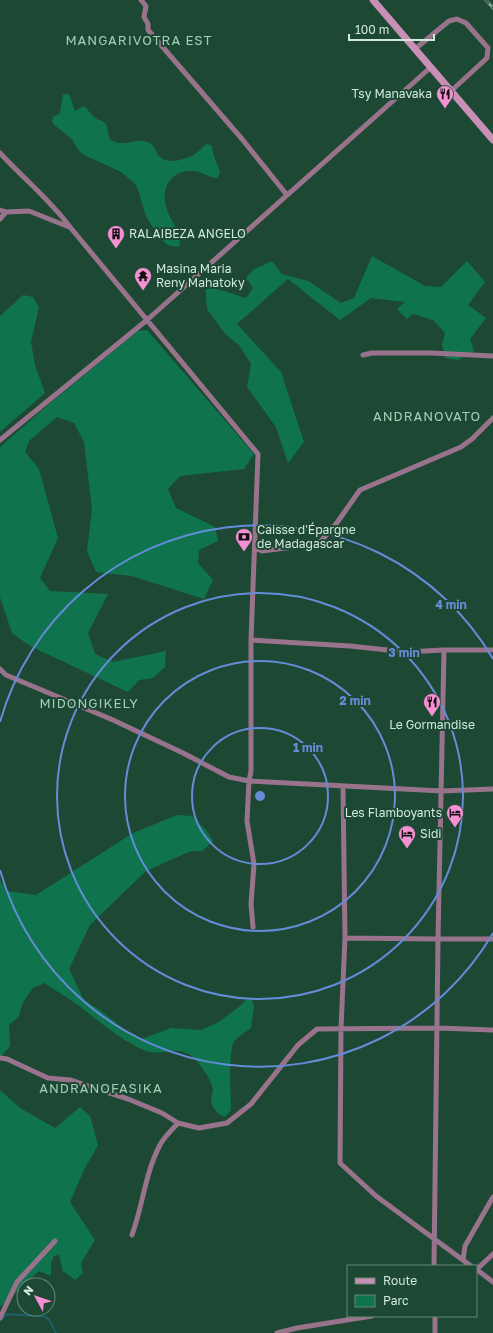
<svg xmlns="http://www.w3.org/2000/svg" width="493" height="1333" viewBox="0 0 493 1333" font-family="'Golos Text',sans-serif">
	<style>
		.green { fill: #0f744e }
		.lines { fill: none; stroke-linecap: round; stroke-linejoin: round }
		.stream { stroke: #1b657a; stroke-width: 1.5 }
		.street { stroke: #99738b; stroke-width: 5 }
		.secondary { stroke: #ca8fb5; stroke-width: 7 }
		.rail-casing { stroke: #80a090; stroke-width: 3 }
		.rail { stroke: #1d4834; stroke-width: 1.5; stroke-dasharray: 4.5; stroke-linecap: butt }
		.ring { fill: none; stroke: #658cd9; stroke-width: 2 }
		.labels { text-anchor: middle; stroke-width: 4; stroke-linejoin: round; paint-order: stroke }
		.poi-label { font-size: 12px; fill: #d1e9db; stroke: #1d4834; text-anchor: start }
		.neighbourhood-label { font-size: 13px; letter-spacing: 1px; fill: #a0cfb6; stroke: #1d4834 }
		.centre { fill: #658cd9; stroke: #1d4834; stroke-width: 2 }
		.ring-label { font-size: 12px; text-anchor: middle; font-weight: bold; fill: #658cd9; stroke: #1d4834; stroke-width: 4; stroke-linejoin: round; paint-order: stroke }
	</style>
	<rect width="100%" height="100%" fill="#1d4834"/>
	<path class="green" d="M 63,94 L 69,94 L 75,111 L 84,106 C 88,109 90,114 94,117 C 97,120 102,120 105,123 C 109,128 107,136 111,140 C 121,147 131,140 141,141 C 154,142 153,146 158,155 C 165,165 183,160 192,156 C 197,153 202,148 206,144 L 211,145 L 214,156 L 220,172 L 218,178 C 208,178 201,170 191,171 C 183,171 177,173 171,179 C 156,197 171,220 181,236 L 179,247 L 171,246 L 166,244 L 157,234 L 146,216 L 137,187 L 134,183 L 121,172 L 82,154 L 77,148 L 72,139 L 53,124 L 52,121 L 53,117 L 60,113 Z
		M 372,256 L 425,286 L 441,287 L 467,261 L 485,282 L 468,305 L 486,318 L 470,339 L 474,351 L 458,360 L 445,358 L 442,344 L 445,333 L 433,320 L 413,314 L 407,319 L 397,309 L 405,302 L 371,298 L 340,320 L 288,279 L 237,324 L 281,372 L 304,442 L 288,463 L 276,427 L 247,387 L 251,364 L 239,345 L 226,335 L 207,309 L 205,285 L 246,298 L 253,288 L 246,278 L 253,270 L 272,261 L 282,274 L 308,281 L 341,303 L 354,298 Z
		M 23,295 L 33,297 L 39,307 L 31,342 L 35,365 L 45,393 L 1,431 L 0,430 L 0,316 Z
		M 147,330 L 254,454 L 244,469 L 180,476 L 168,489 L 176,508 L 215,527 L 218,541 L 199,550 L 198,563 L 213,580 L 204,599 L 132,576 L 96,572 L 87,551 L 92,509 L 84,442 L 74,423 L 57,417 L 29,441 L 25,452 L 39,469 L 58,538 L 40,578 L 50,591 L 108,594 L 88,633 L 95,654 L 113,662 L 166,651 L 165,667 L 153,678 L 139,680 L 128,692 L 30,646 L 12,633 L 0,597 L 0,447 L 49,404 L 138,331 Z
		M 177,815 L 192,816 L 206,830 L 213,841 L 202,851 L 191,851 L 146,871 L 90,925 L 69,969 L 83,998 L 90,1004 L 100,1010 L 131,1035 L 142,1039 L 171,1028 L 201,1030 L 219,1022 L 240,1006 L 248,998 L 252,999 L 254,1007 L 251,1028 C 246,1032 238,1036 234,1042 C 228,1051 231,1097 231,1110 L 225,1117 C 218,1115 211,1107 211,1099 C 211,1096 213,1093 213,1090 C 212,1080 198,1060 190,1055 C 177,1045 160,1056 146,1051 C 121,1041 99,1021 78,1005 C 67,997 55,990 44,983 L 33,988 L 23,1002 L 19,1016 L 11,1024 L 9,1023 L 10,1046 L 0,1058 L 0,880 L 7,891 L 36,895 L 133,833 Z
		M 0,1090 L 20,1108 L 55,1128 L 80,1107 L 90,1116 L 98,1145 L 85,1168 L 70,1202 L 95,1240 L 81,1263 L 83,1273 L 75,1280 L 63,1271 L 59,1255 L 54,1256 L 51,1263 L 51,1276 L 39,1271 L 0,1307 Z"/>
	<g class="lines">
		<path class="stream" d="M 0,1321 L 7,1314 C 14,1315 42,1315 46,1317 C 51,1320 53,1328 56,1333"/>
		<path class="street" d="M 141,0 L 146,6 L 144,17 L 148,24 L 148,30 L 242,139 L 287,195
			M 415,49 L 449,21 L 457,19 L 466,23 L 488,48 L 487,58 L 451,91
			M 0,153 C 23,178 50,200 70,227 L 258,454 L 251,640
			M 0,210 L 6,212 L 29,211 L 69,227
			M 0,219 L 6,212
			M 363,355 L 372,353 L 431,353 L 493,356
			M 0,440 L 147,320 L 431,67
			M 255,548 L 262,551 L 316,544 L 321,541 L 336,524 L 360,490 L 461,447 L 472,439 L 493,418
			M 493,650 L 444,650 L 406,652 L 350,646 L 251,640 L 251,771 L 249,781 L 442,791 L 493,789
			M 0,669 L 6,675 L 113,720 L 183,753 L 229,777 L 249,781 L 247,821 L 254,864 L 251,904 L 253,927
			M 343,787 L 345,938 L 341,1028 L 340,1163 L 376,1196 L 471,1266
			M 345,938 L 438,939 L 493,939
			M 0,1058 L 7,1059 L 48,1078 L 70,1080 L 128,1099 L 162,1113 L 178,1123 L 199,1128 L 227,1123 L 251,1104 L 298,1045 L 317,1029 L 438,1028 L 493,1030
			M 132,1235 C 143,1205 145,1173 160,1145 C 164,1137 172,1130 178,1123
			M 463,1260 L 465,1246 L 493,1197
			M 434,1266 L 438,939 L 444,650
			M 476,1269 L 493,1282
			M 476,1270 L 493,1254
			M 435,1316 L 435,1333
			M 0,1318 L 17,1282 L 55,1241
			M 277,1333 L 297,1328 L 372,1316"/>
		<path class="secondary" d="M 373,0 L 493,140"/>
		<defs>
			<path id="rail" d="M 486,0 L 493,8"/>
		</defs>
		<use href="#rail" class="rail-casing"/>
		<use href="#rail" class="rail"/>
	</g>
	<g class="ring">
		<circle cx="260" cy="796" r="68"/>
		<circle cx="260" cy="796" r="135"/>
		<circle cx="260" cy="796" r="203"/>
		<path d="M493 933A270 270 0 0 1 0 870M0 722A270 270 0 0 1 493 659"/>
	</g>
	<defs>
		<symbol id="restaurant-pin" viewBox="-11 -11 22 30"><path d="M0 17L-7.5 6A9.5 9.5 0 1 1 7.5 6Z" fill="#f591d3" stroke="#1d4834"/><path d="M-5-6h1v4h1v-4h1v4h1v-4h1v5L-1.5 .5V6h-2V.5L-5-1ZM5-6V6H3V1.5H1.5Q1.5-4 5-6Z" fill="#111"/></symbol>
		<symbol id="building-pin" viewBox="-11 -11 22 30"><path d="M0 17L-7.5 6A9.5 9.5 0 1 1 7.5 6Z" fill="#f591d3" stroke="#1d4834"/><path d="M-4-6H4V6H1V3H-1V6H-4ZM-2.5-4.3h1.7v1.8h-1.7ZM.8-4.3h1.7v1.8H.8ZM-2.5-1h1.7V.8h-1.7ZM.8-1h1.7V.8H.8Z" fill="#111"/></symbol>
		<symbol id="temple-pin" viewBox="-11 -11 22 30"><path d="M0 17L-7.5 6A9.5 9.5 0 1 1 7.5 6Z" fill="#f591d3" stroke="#1d4834"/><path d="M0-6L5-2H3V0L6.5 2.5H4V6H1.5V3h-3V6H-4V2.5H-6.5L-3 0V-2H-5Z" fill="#111"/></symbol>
		<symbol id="bank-pin" viewBox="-11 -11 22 30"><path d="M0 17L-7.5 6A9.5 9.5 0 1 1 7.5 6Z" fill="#f591d3" stroke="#1d4834"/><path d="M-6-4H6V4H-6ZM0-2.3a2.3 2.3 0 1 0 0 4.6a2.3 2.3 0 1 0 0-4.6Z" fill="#111"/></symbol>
		<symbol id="hotel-pin" viewBox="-11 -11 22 30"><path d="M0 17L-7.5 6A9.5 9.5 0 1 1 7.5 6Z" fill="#f591d3" stroke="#1d4834"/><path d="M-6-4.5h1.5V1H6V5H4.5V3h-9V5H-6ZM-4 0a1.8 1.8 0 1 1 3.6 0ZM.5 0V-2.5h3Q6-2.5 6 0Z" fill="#111"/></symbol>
	</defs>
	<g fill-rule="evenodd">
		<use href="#restaurant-pin" x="435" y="84" width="20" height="27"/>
		<use href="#building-pin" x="106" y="224" width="20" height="27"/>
		<use href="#temple-pin" x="133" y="266" width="20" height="27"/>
		<use href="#bank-pin" x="234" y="527" width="20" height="27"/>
		<use href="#restaurant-pin" x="422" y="692" width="20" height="27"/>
		<use href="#hotel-pin" x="445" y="803" width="20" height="27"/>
		<use href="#hotel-pin" x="397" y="824" width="20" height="27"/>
	</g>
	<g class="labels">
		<g class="poi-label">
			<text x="432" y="98" text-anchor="end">Tsy Manavaka</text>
			<text x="129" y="238">RALAIBEZA ANGELO</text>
			<text x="156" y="273">Masina Maria<tspan x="156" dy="14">Reny Mahatoky</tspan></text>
			<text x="257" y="534">Caisse d'Épargne<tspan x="257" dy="14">de Madagascar</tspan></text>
			<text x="432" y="729" text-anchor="middle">Le Gormandise</text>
			<text x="442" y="817" text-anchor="end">Les Flamboyants</text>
			<text x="420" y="838">Sidi</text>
		</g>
		<g class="neighbourhood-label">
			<text x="139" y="45">MANGARIVOTRA EST</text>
			<text x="427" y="421">ANDRANOVATO</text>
			<text x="89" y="708">MIDONGIKELY</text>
			<text x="101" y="1093">ANDRANOFASIKA</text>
		</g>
	</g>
	<circle cx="260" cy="796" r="6" class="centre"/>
	<g class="ring-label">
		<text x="451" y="609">4 min</text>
		<text x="404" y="657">3 min</text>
		<text x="355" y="705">2 min</text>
		<text x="308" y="752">1 min</text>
	</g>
	<rect x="347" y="1265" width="130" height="52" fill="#1d4834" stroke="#658877"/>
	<rect x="355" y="1278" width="20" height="6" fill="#ca8fb5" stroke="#658877"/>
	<text x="383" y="1285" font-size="12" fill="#d1e9db">Route</text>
	<rect x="355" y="1295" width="20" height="12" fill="#0f744e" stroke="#658877"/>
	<text x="383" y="1305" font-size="12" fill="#d1e9db">Parc</text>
	<g transform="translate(36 1297) rotate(310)"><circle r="19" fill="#1d4834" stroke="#658877"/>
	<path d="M0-3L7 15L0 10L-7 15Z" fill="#f591d3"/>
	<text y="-6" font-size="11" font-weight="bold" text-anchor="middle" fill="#d1e9db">N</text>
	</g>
	<path d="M349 34v6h85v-6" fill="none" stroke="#d1e9db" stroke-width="2"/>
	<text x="355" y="34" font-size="12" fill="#d1e9db" stroke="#1d4834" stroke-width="3" paint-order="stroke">100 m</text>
</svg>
